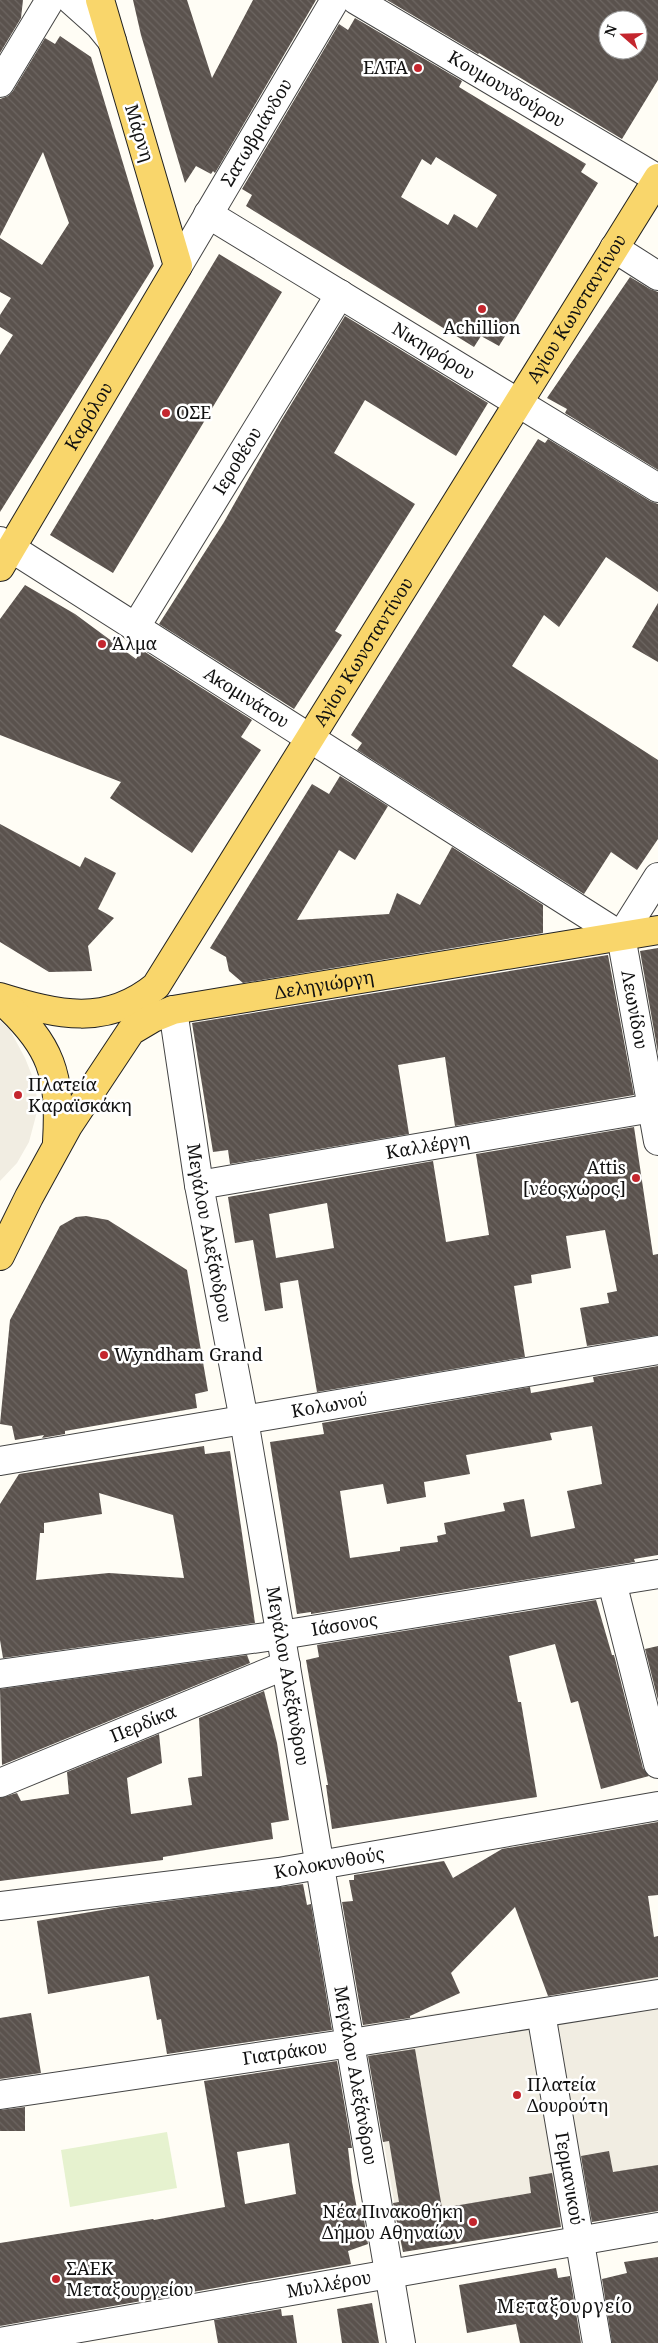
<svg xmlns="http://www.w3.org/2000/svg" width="658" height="2343" viewBox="0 0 658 2343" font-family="'Noto Serif',serif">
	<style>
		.pitch { fill: #e6f2cf }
		.plaza { fill: #f1ede2 }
		.building { fill: url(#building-back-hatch); fill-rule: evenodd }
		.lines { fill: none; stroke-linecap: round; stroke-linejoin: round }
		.minor-casing { stroke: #444; stroke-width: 30 }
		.major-casing { stroke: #222; stroke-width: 30 }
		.minor { stroke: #fff; stroke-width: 28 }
		.major { stroke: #f9d66b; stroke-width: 28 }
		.poi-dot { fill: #c4262e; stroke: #fff; stroke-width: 2 }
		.labels { text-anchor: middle; stroke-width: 5; stroke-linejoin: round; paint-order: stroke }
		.poi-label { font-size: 18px; fill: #111; stroke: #fff; text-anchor: start }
		.street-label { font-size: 18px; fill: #111; stroke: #fff }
		.neighbourhood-label { font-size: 19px; letter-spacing: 1px; fill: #111; stroke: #fff }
	</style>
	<defs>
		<pattern id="building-back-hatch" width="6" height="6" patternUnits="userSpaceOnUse" patternTransform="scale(1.25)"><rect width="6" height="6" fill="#5a524d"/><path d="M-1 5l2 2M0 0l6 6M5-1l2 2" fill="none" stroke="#6d6662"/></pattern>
	</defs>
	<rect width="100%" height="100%" fill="#fffdf5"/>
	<path class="pitch" d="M 167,2132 L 177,2188 L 70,2207 L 61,2150 Z"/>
	<path class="plaza" d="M 0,1021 L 10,1030 L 25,1058 L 35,1083 L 38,1108 L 29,1142 L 17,1163 L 0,1181 Z
		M 658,1977 L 658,2211 L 403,2252 L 363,2024 L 549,1997 Z"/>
	<path class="building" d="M 0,0 L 23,0 L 21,18 L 0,53 Z
		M 133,0 L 187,0 L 212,78 L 253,0 L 316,0 L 215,173 L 213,171 L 211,174 L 196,166 L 185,183 L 141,35 Z
		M 387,0 L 658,0 L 658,80 L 622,139 L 479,53 L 478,54 ZM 608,20 L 638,20 L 638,50 L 608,50 Z
		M 355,18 L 462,81 L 459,87 L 586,164 L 581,172 L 598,183 L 499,346 L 481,336 L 474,347 L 246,206 L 252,195 L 242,189 L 339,24 L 348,30 ZM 436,157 L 497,195 L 477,228 L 454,214 L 448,225 L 401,197 L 422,159 L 431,165 Z
		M 60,36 L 91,57 L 154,266 L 0,512 L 0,355 L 13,335 L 0,327 L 0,315 L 11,298 L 0,292 L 0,238 L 42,265 L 69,223 L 43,152 L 0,236 L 0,99 L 8,96 L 13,91 L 45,38 L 55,44 Z
		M 219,254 L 282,292 L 113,573 L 50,535 Z
		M 630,277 L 650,289 L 658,292 L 658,470 L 565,413 L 567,409 L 547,398 Z
		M 345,316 L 488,403 L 456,456 L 365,400 L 334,453 L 415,504 L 335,631 L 342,635 L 294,709 L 159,624 L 224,522 L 281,421 Z
		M 538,439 L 545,443 L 548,439 L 650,501 L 658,504 L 658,592 L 606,557 L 559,627 L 544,615 L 512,666 L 658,760 L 658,839 L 637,870 L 611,852 L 584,894 L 357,750 L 362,743 L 351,735 Z
		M 25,585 L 75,614 L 136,659 L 142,650 L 252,720 L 241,737 L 261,750 L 192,853 L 110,798 L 121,782 L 0,735 L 0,619 Z
		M 658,603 L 658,662 L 632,647 Z
		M 340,776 L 388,806 L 355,860 L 339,850 L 297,920 L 389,914 L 397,893 L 420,905 L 452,847 L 543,905 L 543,933 L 243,983 L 229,971 L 226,957 L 210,948 L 312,784 L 329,794 Z
		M 0,824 L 80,867 L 85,857 L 116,873 L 98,909 L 114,918 L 88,946 L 92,971 L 49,972 L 0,942 Z
		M 658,948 L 658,1053 L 640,951 Z
		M 608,955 L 634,1095 L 455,1126 L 445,1057 L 398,1065 L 409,1134 L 230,1164 L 228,1150 L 213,1152 L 192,1023 Z
		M 634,1127 L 653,1255 L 658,1254 L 658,1335 L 587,1346 L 580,1308 L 609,1303 L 607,1293 L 617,1291 L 605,1230 L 566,1236 L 571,1268 L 531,1275 L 532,1283 L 514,1286 L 525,1357 L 317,1392 L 298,1280 L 280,1283 L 283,1308 L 265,1311 L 253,1240 L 235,1243 L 228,1197 L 433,1161 L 446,1242 L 489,1235 L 476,1154 ZM 327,1203 L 334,1248 L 276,1258 L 269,1214 Z
		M 86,1216 L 108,1220 L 187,1270 L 208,1391 L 195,1394 L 197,1408 L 65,1431 L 65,1434 L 42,1438 L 44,1435 L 15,1440 L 12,1426 L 0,1424 L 10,1320 L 60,1226 L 76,1217 Z
		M 658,1366 L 658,1555 L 634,1559 L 635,1562 L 311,1614 L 311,1612 L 297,1614 L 270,1442 L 324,1434 L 322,1423 L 530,1387 L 531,1393 L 594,1382 L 593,1377 ZM 592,1426 L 602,1484 L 567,1491 L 575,1528 L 531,1537 L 524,1499 L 503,1503 L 505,1511 L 444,1523 L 446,1534 L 437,1536 L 438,1542 L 400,1547 L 400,1551 L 350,1558 L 340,1491 L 383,1484 L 387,1504 L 426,1497 L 424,1482 L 470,1474 L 466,1455 L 552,1440 L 550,1433 Z
		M 204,1446 L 205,1454 L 230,1451 L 255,1623 L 3,1658 L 0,1640 L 0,1504 L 19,1474 ZM 99,1493 L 173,1515 L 184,1578 L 109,1573 L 36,1580 L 40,1533 L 44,1533 L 44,1523 L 102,1514 Z
		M 596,1600 L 612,1655 L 614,1655 L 643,1768 L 649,1776 L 601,1789 L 578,1701 L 571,1703 L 555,1644 L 509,1656 L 518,1702 L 521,1702 L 537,1797 L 332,1829 L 326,1785 L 328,1785 L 306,1660 L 319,1657 L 317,1645 Z
		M 658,1646 L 658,1700 L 645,1649 Z
		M 247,1655 L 250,1663 L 2,1765 L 0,1689 Z
		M 264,1691 L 277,1743 L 289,1820 L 271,1823 L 273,1839 L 163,1857 L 163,1860 L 0,1881 L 0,1798 L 17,1793 L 21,1801 L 69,1794 L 67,1772 L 159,1734 L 162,1763 L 127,1778 L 131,1814 L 192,1805 L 188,1778 L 202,1776 L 199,1718 Z
		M 658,1822 L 658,1895 L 648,1896 L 654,1937 L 658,1936 L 658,1977 L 548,1996 L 515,1907 L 451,1973 L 460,1993 L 410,2016 L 410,2018 L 363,2025 L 342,1902 L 353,1901 L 349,1880 L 354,1880 L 354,1875 L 444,1861 L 453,1878 L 502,1849 Z
		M 303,1884 L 307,1905 L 311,1904 L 332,2030 L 167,2054 L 161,2019 L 157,2020 L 149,1976 L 48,1994 L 37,1921 L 120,1907 Z
		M 31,2013 L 41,2073 L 0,2079 L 0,2018 Z
		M 415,2049 L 442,2208 L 531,2193 L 529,2177 L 552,2173 L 561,2227 L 403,2252 L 393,2203 L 399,2202 L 389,2141 L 383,2142 L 368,2056 Z
		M 337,2061 L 352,2148 L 348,2148 L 352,2182 L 357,2209 L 362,2208 L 368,2244 L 348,2251 L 351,2264 L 0,2326 L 0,2243 L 153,2219 L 154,2220 L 225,2207 L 204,2081 ZM 289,2143 L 296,2194 L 245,2204 L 237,2152 Z
		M 25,2107 L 25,2131 L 0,2131 L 0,2110 Z
		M 609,2151 L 613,2172 L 658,2165 L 658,2211 L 592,2222 L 581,2156 Z
		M 658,2257 L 658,2343 L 612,2343 L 602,2279 L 627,2273 L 624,2262 Z
		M 556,2268 L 558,2278 L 570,2276 L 581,2343 L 520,2343 L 516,2324 L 467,2333 L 459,2285 Z
		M 372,2303 L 379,2343 L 342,2343 L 337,2309 Z
		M 281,2309 L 282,2316 L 293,2315 L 297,2343 L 218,2343 L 214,2320 Z"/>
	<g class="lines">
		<defs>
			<g id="minor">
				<path d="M 71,0 L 99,25 L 112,41"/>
				<path id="s1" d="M 356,0 L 658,179"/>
				<path d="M 0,83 L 50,0"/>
				<path id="s2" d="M 208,214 L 658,488"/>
				<path d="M 614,248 L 658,276"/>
				<path id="s3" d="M 178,266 L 335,0"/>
				<path id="s4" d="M 0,541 L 621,936"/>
				<path id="s5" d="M 135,628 L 340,294"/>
				<path id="s6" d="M 621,936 L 658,1141"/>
				<path d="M 621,936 L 658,877"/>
				<path id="s7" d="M 173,1010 L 199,1185 L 244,1420 L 401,2343"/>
				<path id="s8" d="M 199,1185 L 658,1107"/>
				<path id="s9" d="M 0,1461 L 658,1350"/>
				<path d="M 612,1582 L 658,1764"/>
				<path id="s10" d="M 0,1674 L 281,1635 L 658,1574"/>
				<path id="s11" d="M 0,1783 L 286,1665"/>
				<path id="s12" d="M 0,1906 L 279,1872 L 658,1806"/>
				<path id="s13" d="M 541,2013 L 597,2343"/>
				<path id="s14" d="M 0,2095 L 351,2043 L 658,1994"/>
				<path id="s15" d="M 0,2342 L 658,2227"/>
			</g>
			<g id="major">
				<path id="s16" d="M 0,567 L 178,266 L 100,0"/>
				<path id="s17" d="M 0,997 C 58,1015 106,1027 156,986 L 658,178"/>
				<path d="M 1,1000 C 52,1045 61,1075 57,1142"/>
				<path id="s18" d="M 0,1256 L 29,1197 L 68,1126 L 131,1031 L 153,1018 L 173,1010 L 658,930"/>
			</g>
		</defs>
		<use href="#minor" class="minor-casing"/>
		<use href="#major" class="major-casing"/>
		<use href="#minor" class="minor"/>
		<use href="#major" class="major"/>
	</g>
	<g class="poi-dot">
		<circle cx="418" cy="68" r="5"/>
		<circle cx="482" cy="309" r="5"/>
		<circle cx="166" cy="413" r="5"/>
		<circle cx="102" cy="644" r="5"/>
		<circle cx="18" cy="1095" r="5"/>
		<circle cx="636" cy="1178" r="5"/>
		<circle cx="104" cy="1355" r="5"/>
		<circle cx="517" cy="2095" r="5"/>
		<circle cx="473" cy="2222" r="5"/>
		<circle cx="56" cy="2279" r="5"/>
	</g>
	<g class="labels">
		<g class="poi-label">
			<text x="408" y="74" text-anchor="end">ΕΛΤΑ</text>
			<text x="482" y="334" text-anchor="middle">Achillion</text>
			<text x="176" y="419">ΟΣΕ</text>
			<text x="112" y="650">Άλμα</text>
			<text x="28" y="1091">Πλατεία<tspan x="28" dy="21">Καραϊσκάκη</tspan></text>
			<text x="626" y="1174" text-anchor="end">Attis<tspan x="626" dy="21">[νέοςχώρος]</tspan></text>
			<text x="114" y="1361">Wyndham Grand</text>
			<text x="527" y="2091">Πλατεία<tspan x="527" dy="21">Δουρούτη</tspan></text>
			<text x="463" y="2218" text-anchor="end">Νέα Πινακοθήκη<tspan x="463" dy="21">Δήμου Αθηναίων</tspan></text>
			<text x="66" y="2275">ΣΑΕΚ<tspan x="66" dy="21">Μεταξουργείου</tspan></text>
		</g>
		<g class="street-label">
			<text dy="6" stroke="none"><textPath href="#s1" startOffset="175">Κουμουνδούρου</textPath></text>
			<text transform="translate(139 133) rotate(73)" y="6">Μάρνη</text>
			<text dy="6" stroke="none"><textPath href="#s3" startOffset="155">Σατωβριάνδου</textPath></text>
			<text dy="6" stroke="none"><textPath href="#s17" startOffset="962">Αγίου Κωνσταντίνου</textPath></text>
			<text dy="6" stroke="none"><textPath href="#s2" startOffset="264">Νικηφόρου</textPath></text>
			<text dy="6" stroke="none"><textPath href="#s16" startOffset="175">Καρόλου</textPath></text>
			<text dy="6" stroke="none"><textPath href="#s5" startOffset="196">Ιεροθέου</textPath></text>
			<text dy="6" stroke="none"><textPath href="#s17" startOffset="558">Αγίου Κωνσταντίνου</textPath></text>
			<text dy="6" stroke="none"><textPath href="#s4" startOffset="292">Ακομινάτου</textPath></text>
			<text dy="6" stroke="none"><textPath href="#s18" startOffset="461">Δεληγιώργη</textPath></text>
			<text dy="6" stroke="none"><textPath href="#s6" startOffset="75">Λεωνίδου</textPath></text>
			<text dy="6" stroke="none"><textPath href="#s8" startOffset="232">Καλλέργη</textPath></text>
			<text dy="6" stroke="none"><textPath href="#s7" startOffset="226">Μεγάλου Αλεξάνδρου</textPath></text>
			<text dy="6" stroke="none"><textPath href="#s9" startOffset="334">Κολωνού</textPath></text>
			<text dy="6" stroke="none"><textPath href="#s10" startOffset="348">Ιάσονος</textPath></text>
			<text dy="6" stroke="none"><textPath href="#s7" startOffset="676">Μεγάλου Αλεξάνδρου</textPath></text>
			<text dy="6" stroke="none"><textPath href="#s11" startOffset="155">Περδίκα</textPath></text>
			<text dy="6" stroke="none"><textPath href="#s12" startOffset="332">Κολοκυνθούς</textPath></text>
			<text dy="6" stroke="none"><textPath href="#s14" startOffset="288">Γιατράκου</textPath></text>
			<text dy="6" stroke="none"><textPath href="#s7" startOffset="1081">Μεγάλου Αλεξάνδρου</textPath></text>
			<text dy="6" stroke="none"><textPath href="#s13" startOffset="168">Γερμανικού</textPath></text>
			<text dy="6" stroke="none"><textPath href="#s15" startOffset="334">Μυλλέρου</textPath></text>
		</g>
		<g class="neighbourhood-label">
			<text x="565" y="2313">Μεταξουργείο</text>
		</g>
	</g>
	<g transform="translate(623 35) rotate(290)"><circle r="24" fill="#ffffff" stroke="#a0a0a0"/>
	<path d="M0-4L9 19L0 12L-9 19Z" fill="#c4262e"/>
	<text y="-8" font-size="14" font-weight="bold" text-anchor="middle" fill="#111111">N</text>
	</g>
</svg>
